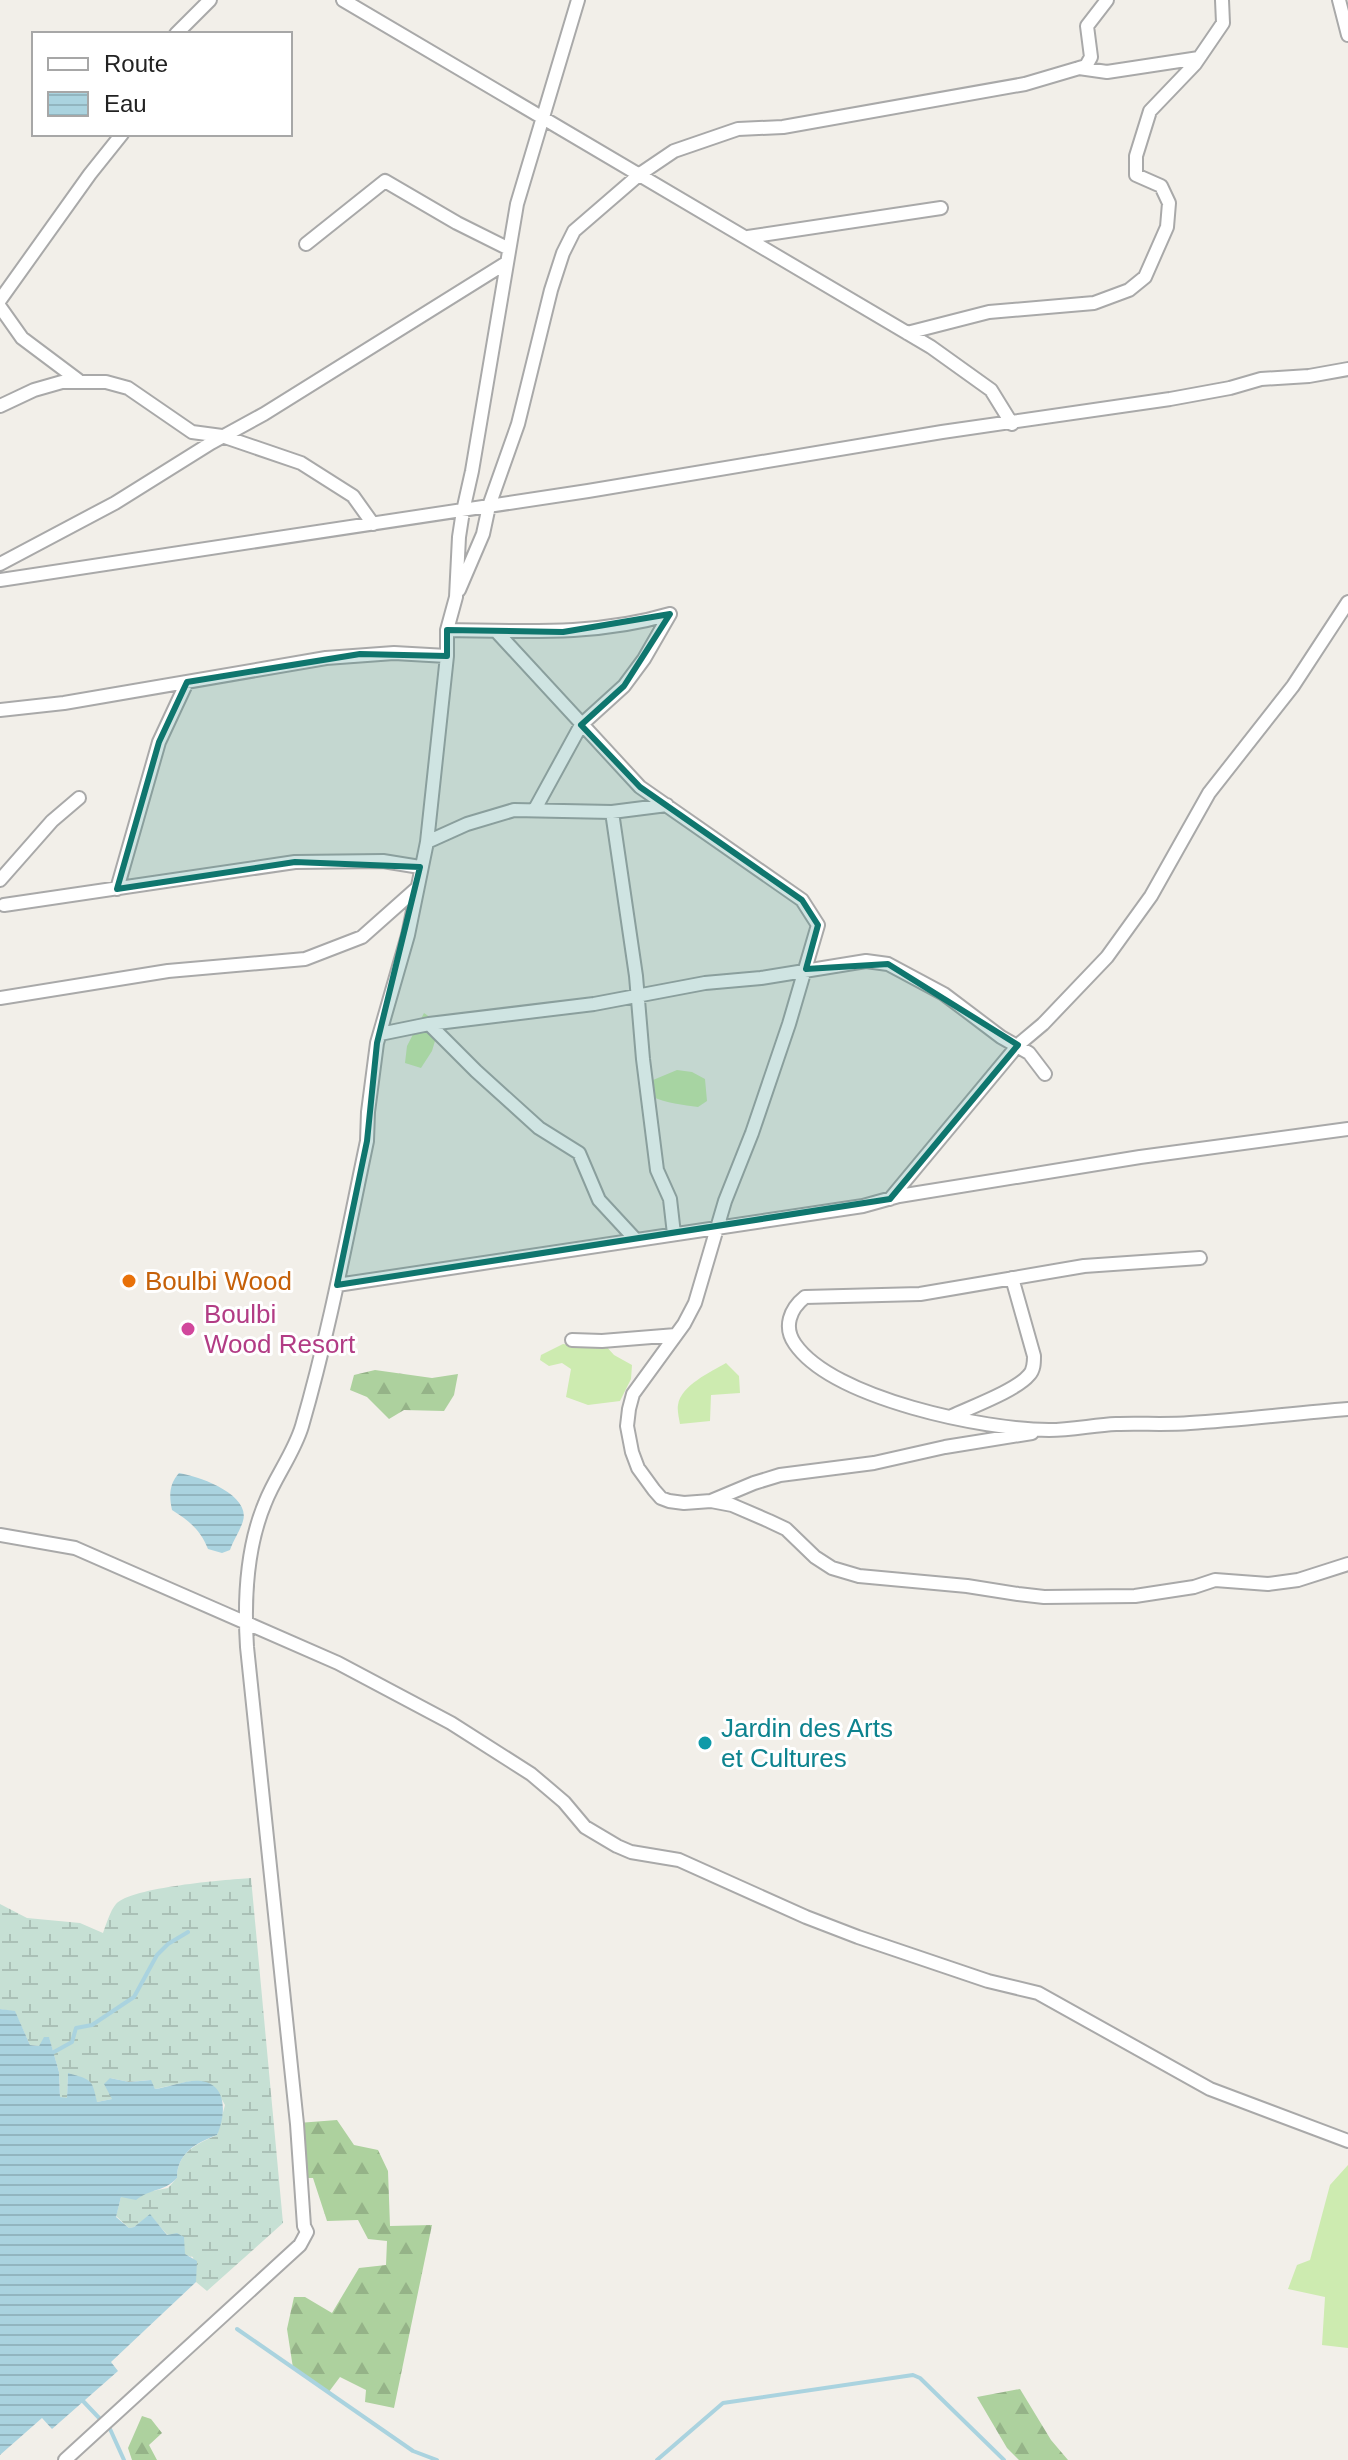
<svg xmlns="http://www.w3.org/2000/svg" width="1348" height="2460" viewBox="0 0 1348 2460" font-family="Arial,sans-serif">
	<style>
		.grass { fill: #cdebb0 }
		.forest { fill: url(#forest-firs) }
		.wetland { fill: url(#wetland-marsh) }
		.water { fill: url(#water-rules) }
		.lines { fill: none; stroke-linecap: round; stroke-linejoin: round }
		.stream { stroke: #aad3df; stroke-width: 4 }
		.minor-casing { stroke: #a9a9a9; stroke-width: 16 }
		.minor { stroke: #fff; stroke-width: 12 }
		.marked { fill: #0f766e; fill-opacity: 0.2; stroke: #0f766e; stroke-width: 6; stroke-linejoin: round }
		.food-dot { fill: #e8710a; stroke: #fff; stroke-width: 3 }
		.hotel-dot { fill: #d1479c; stroke: #fff; stroke-width: 3 }
		.culture-dot { fill: #0f9aa8; stroke: #fff; stroke-width: 3 }
		.labels { text-anchor: middle; stroke-width: 6; stroke-linejoin: round; paint-order: stroke }
		.food-label { font-size: 26px; fill: #c56008; stroke: #fff; text-anchor: start }
		.hotel-label { font-size: 26px; fill: #b23c85; stroke: #fff; text-anchor: start }
		.culture-label { font-size: 26px; fill: #0d838f; stroke: #fff; text-anchor: start }
	</style>
	<defs>
		<pattern id="forest-firs" width="22" height="20" patternUnits="userSpaceOnUse" patternTransform="scale(2)"><rect width="22" height="20" fill="#add19e"/><path d="M5 1l3.5 6h-7zM16 11l3.5 6h-7z" fill="#95b388"/></pattern>
		<pattern id="wetland-marsh" width="20" height="14" patternUnits="userSpaceOnUse" patternTransform="scale(2)"><rect width="20" height="14" fill="#c6e0d4"/><path d="M1 5h8M5 5V1M11 12h8M15 12V8" fill="none" stroke="#aac0b6"/></pattern>
		<pattern id="water-rules" width="6" height="5" patternUnits="userSpaceOnUse" patternTransform="scale(2)"><rect width="6" height="5" fill="#aad3df"/><path d="M0 2.5h6" fill="none" stroke="#92b5bf"/></pattern>
	</defs>
	<rect width="100%" height="100%" fill="#f2efe9"/>
	<path class="grass" d="M 424,1013 L 440,1024 L 432,1051 L 421,1068 L 405,1063 L 407,1046 Z
		M 677,1070 L 692,1072 L 705,1079 L 707,1101 L 698,1107 C 684,1105 665,1103 653,1097 L 653,1080 Z
		M 563,1344 L 588,1347 L 605,1345 L 614,1355 L 632,1365 L 631,1379 L 620,1401 L 588,1405 L 566,1397 L 571,1369 L 562,1363 L 549,1366 L 540,1360 L 541,1355 Z
		M 726,1363 L 739,1376 L 740,1393 L 711,1395 L 710,1421 L 680,1424 C 679,1418 677,1410 678,1405 C 681,1385 711,1372 726,1363 Z
		M 1348,2165 L 1348,2348 L 1322,2345 L 1325,2297 L 1288,2289 L 1297,2265 L 1310,2260 L 1330,2185 Z"/>
	<path class="forest" d="M 375,1370 L 432,1378 L 458,1374 L 454,1395 L 444,1411 L 404,1410 L 389,1419 L 367,1397 L 350,1390 L 354,1375 Z
		M 337,2120 L 354,2145 L 378,2150 L 388,2171 L 390,2226 L 432,2225 L 394,2408 L 365,2402 L 366,2390 L 340,2377 L 328,2393 L 293,2368 L 287,2329 L 294,2297 L 305,2297 L 332,2313 L 359,2268 L 386,2265 L 387,2241 L 368,2239 L 358,2220 L 327,2221 L 313,2178 L 302,2178 L 298,2123 Z
		M 1020,2389 L 1051,2440 L 1068,2460 L 1019,2460 L 1007,2448 L 977,2397 Z
		M 142,2416 L 151,2419 L 162,2433 L 149,2445 L 157,2460 L 132,2460 L 128,2448 Z"/>
	<path class="wetland" d="M 251,1878 L 283,2223 L 207,2291 L 196,2282 L 193,2257 L 185,2255 L 150,2215 L 134,2227 L 129,2228 L 116,2216 L 121,2197 L 168,2188 L 177,2178 C 177,2153 196,2144 217,2135 L 225,2105 C 207,2069 188,2083 155,2089 L 150,2080 L 129,2082 L 110,2078 L 112,2099 L 97,2102 L 68,2074 L 67,2099 L 60,2097 L 59,2072 L 49,2038 L 39,2046 L 30,2045 L 15,2012 L 0,2009 L 0,1904 L 27,1918 L 80,1923 L 103,1933 C 106,1925 110,1911 116,1904 C 132,1887 224,1880 251,1878 Z"/>
	<path class="water" d="M 179,1473 C 198,1476 251,1494 243,1521 C 240,1531 233,1541 230,1550 L 222,1553 L 208,1549 C 200,1529 189,1521 172,1510 C 169,1496 169,1484 179,1473 Z
		M 0,2009 L 15,2011 L 30,2045 L 39,2046 L 44,2037 L 49,2037 L 59,2072 L 60,2097 L 67,2098 L 68,2073 C 91,2080 92,2078 97,2102 L 112,2099 L 104,2084 L 110,2078 L 129,2082 L 151,2080 L 155,2089 C 169,2087 188,2079 201,2081 C 229,2085 225,2117 217,2135 C 195,2143 177,2154 177,2178 C 164,2192 151,2188 136,2200 L 121,2197 L 116,2217 L 129,2228 L 134,2227 L 150,2214 L 167,2235 L 177,2233 L 184,2237 L 185,2254 L 197,2261 L 196,2282 L 111,2362 L 118,2371 L 52,2429 L 42,2418 L 0,2455 Z"/>
	<g class="lines">
		<path class="stream" d="M 54,2052 L 72,2042 L 76,2028 L 92,2025 L 134,1997 L 157,1955 L 168,1944 L 188,1932
			M 237,2329 L 413,2451 L 437,2460
			M 83,2401 L 101,2420
			M 110,2429 L 124,2460
			M 657,2460 L 723,2403 L 913,2375 L 920,2378 L 1004,2460"/>
		<defs>
			<path id="minor" d="M 343,0 L 931,347 L 991,390 L 1012,424
				M 1339,0 L 1348,35
				M 176,34 L 210,0
				M 1079,68 L 1107,72 L 1199,58
				M 748,237 L 941,208
				M 306,244 L 385,181 L 457,223 L 509,249
				M 0,300 L 90,174 L 122,134
				M 0,307 L 22,338 L 78,380
				M 907,333 L 989,312 L 1094,303 L 1129,290 L 1145,277 L 1167,227 L 1169,203 L 1161,186 L 1136,175 L 1136,156 L 1150,111 L 1195,64 L 1223,23 L 1222,0
				M 0,406 L 34,390 L 62,382 L 106,382 L 128,388 L 192,432 L 222,436 L 301,463 L 353,496 L 373,524
				M 0,564 L 115,503 L 211,443 L 264,414 L 506,263
				M 0,580 L 588,491 L 942,432 L 1170,399 L 1230,388 L 1261,379 L 1309,376 L 1348,369
				M 459,590 L 483,534 L 489,506 L 518,424 L 551,290 L 563,253 L 574,231 L 640,174 L 674,151 L 738,129 L 783,127 L 1025,84 L 1086,66 L 1091,57 L 1087,26 L 1107,0
				M 447,630 C 522,631 596,636 670,614
				M 496,631 L 640,787 L 802,900 L 818,925 L 789,1024 L 752,1133 L 725,1201 L 695,1303 L 684,1324 L 633,1394 L 629,1409 L 627,1426 L 632,1452 L 638,1468 L 654,1490 L 661,1498 L 669,1501 L 684,1503 L 711,1501 L 732,1505 L 769,1521 L 786,1529 L 815,1557 L 832,1568 L 859,1576 L 967,1586 L 1018,1594 L 1044,1597 L 1135,1596 L 1194,1587 L 1215,1580 L 1268,1584 L 1298,1580 L 1348,1564
				M 0,710 L 64,703 L 326,658 L 394,653 L 447,656
				M 535,809 L 581,725 L 624,686 L 644,659 L 670,614
				M 612,812 L 636,976 L 643,1059 L 657,1170 L 670,1199 L 674,1234
				M 427,842 L 467,824 L 514,810 L 612,812 L 667,805
				M 0,880 L 52,821 L 79,798
				M 117,889 L 159,742 L 187,682
				M 4,905 L 295,862 L 383,861 L 420,867
				M 0,998 L 168,971 L 305,959 L 362,937 L 416,889
				M 429,1024 L 476,1071 L 539,1128 L 579,1153 L 599,1200 L 636,1240
				M 380,1034 L 429,1024 L 594,1004 L 705,983 L 761,978 L 866,961 L 888,964 L 944,994 L 1001,1037 L 1029,1053 L 1045,1074
				M 890,1199 L 1018,1045 L 1043,1024 L 1107,957 L 1151,896 L 1209,793 L 1293,686 L 1348,602
				M 1200,1258 L 1084,1266 L 920,1294 L 805,1297 C 790,1309 783,1327 795,1344 C 833,1399 985,1430 1049,1430 C 1072,1430 1094,1425 1116,1424 C 1141,1423 1165,1425 1190,1423 C 1243,1420 1295,1413 1348,1409
				M 337,1285 L 863,1206 L 899,1196 L 1140,1157 L 1348,1129
				M 572,1340 L 602,1341 L 676,1335
				M 952,1416 C 971,1407 1017,1390 1029,1375 C 1034,1370 1034,1363 1034,1356 L 1012,1278
				M 711,1501 L 754,1483 L 780,1475 L 874,1463 L 945,1447 L 1032,1433
				M 0,1535 L 75,1548 L 338,1663 L 451,1723 L 531,1774 L 564,1802 L 585,1827 L 617,1846 L 631,1852 L 679,1860 L 806,1917 L 858,1937 L 988,1981 L 1038,1993 L 1210,2089 L 1348,2141
				M 65,2460 L 300,2245 L 307,2232 L 304,2226 L 297,2124 L 247,1647 C 244,1600 247,1546 265,1503 C 275,1477 294,1453 302,1426 C 329,1333 347,1236 367,1141 L 368,1112 L 377,1043 L 408,935 L 427,842 L 447,656 L 447,630 L 456,597 L 459,537 L 463,511 L 472,471 L 517,204 L 578,0"/>
		</defs>
		<use href="#minor" class="minor-casing"/>
		<use href="#minor" class="minor"/>
	</g>
	<path class="marked" d="M 670,614 L 624,686 L 581,725 L 640,787 L 802,900 L 818,925 L 806,969 L 888,964 L 1018,1045 L 890,1199 L 337,1285 L 367,1141 L 377,1043 L 420,867 L 295,862 L 117,889 L 159,742 L 187,682 L 360,654 L 447,656 L 447,630 L 563,632 Z"/>
	<circle class="food-dot" cx="129" cy="1281" r="8"/>
	<circle class="hotel-dot" cx="188" cy="1329" r="8"/>
	<circle class="culture-dot" cx="705" cy="1743" r="8"/>
	<g class="labels">
		<g class="food-label">
			<text x="145" y="1290">Boulbi Wood</text>
		</g>
		<g class="hotel-label">
			<text x="204" y="1323">Boulbi<tspan x="204" dy="30">Wood Resort</tspan></text>
		</g>
		<g class="culture-label">
			<text x="721" y="1737">Jardin des Arts<tspan x="721" dy="30">et Cultures</tspan></text>
		</g>
	</g>
	<rect x="32" y="32" width="260" height="104" fill="#ffffff" stroke="#a7a7a7" stroke-width="2"/>
	<rect x="48" y="58" width="40" height="12" fill="#ffffff" stroke="#a7a7a7" stroke-width="2"/>
	<text x="104" y="72" font-size="24" fill="#222222">Route</text>
	<rect x="48" y="92" width="40" height="24" fill="url(#water-rules)" stroke="#a7a7a7" stroke-width="2"/>
	<text x="104" y="112" font-size="24" fill="#222222">Eau</text>
</svg>
